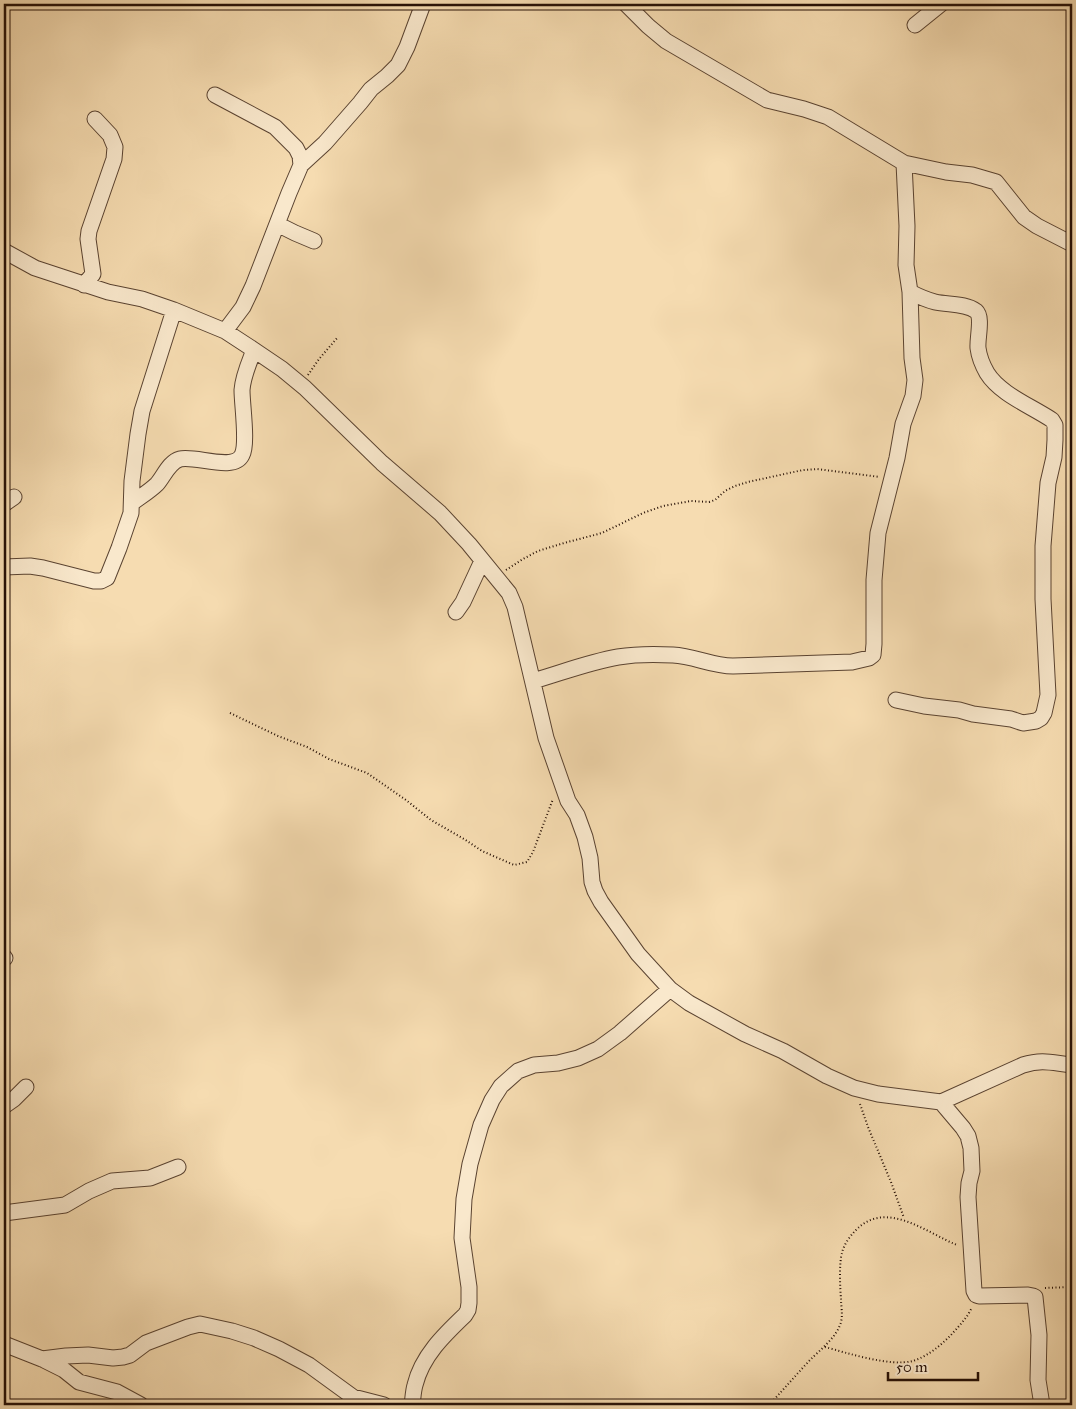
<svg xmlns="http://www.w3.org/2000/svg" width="1076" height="1409" viewBox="0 0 1076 1409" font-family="'IM FELL Great Primer',serif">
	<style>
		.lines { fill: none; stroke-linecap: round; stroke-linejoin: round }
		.minor-casing { stroke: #5a4331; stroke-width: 17 }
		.path { stroke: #261006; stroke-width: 2; stroke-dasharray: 1 2.5; stroke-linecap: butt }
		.minor { stroke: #f9e8cc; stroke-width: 15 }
	</style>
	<rect width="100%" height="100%" fill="#f6dcb1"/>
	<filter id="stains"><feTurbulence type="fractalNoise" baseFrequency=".004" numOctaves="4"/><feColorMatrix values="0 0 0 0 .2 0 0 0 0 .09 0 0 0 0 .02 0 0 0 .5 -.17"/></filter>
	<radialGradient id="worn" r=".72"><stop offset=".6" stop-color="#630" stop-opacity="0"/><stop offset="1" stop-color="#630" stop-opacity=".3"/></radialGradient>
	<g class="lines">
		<defs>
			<path id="minor" d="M 626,4 L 648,26 L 666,41 L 767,100 L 804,109 L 828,117 L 904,163 L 946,172 L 972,175 L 996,182 L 1024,217 L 1037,226 L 1072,244
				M 915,25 L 941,4
				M 215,95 L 275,127 L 296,148 L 300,156 L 301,165 L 289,193 L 253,286 L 243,307 L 225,331
				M 301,165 L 325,143 L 360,103 L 371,89 L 387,76 L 398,65 L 407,47 L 423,4
				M 277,224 L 295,233 L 314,241
				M 4,251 L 35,268 L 108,292 L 142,299 L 174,310 L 225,331 L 254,350 L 282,369 L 305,388 L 382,463 L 440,513 L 469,544 L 509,593 L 515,607 L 546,738 L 568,801 L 577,815 L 585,837 L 590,858 L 592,882 L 595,891 L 601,902 L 638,954 L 670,989 L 689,1003 L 745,1034 L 783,1051 L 827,1076 L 854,1088 L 878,1094 L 941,1102 L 963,1128 L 968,1136 L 971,1148 L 972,1171 L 969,1183 L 968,1197 L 974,1291 L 976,1295 L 979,1296 L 1028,1295 L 1033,1296 L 1035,1297 L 1039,1335 L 1038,1380 L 1042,1405
				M 84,285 L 93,274 L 88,239 L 89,231 L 114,159 L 115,147 L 110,135 L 95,119
				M 132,503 C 140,497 150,491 157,484 C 164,476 169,462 180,459 C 195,455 234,472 242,455 C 248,444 242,405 242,390 C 243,376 249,363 254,350
				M 4,504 L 14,497
				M 4,567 L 30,566 L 43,568 L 94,581 L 101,581 L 107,578 L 119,548 L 131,513 L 132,481 L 138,434 L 142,411 L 174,310
				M 456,612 L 463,602 L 482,561
				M 533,681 C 561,673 589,662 618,657 C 636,654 655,654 673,655 C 694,656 712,666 733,666 L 852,662 L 869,658 L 873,655 L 874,644 L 874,580 L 878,533 L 897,458 L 903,424 L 913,396 L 915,380 L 912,358 L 910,292
				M 896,700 L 924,706 L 959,710 L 973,714 L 1011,719 L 1023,723 L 1036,721 L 1041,718 L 1044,713 L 1048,695 L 1043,599 L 1043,546 L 1048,483 L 1054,457 L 1055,440 L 1055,425 L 1052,420 C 1031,406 1000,394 987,373 C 983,366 979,356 978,348 C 977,339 983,317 976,311 C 965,303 948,305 935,302 C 927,300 918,296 910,292 L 906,265 L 907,226 L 904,163
				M 4,957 L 5,958
				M 941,1102 L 1023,1065 C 1043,1059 1052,1063 1072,1065
				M 4,1106 L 14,1099 L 26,1087
				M 4,1213 L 65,1205 L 89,1191 L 112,1181 L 150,1178 L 178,1167
				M 4,1344 L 42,1359 L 64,1370 L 79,1382 L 117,1392 L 141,1405
				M 42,1359 L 66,1356 L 88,1355 L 113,1358 L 123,1357 L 130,1355 L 146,1343 L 188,1327 L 200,1324 L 232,1331 L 254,1338 L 279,1349 L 309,1365 L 353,1397 L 384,1405
				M 412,1405 C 413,1399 413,1392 415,1385 C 422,1356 444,1335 465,1315 L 468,1310 L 469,1303 L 469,1287 L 462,1238 L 464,1199 L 470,1164 L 481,1125 L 492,1100 L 501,1086 L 518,1071 L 534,1065 L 558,1063 L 578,1058 L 598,1049 L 620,1033 L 670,989"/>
		</defs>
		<use href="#minor" class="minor-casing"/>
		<path class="path" d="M 308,375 L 319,359 L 338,337
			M 506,570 L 523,559 L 538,551 L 564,543 L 602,533 L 643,513 L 663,506 L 691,501 L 709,502 L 715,500 L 725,491 L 735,486 L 748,482 L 803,470 L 817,469 L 880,477
			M 230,713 L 278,736 L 307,747 L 329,759 L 367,773 L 406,800 L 431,820 L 464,839 L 482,851 L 514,865 L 527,862 L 533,852 L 553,799
			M 860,1104 L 868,1127 L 891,1182 L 904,1218
			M 1045,1288 L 1072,1287
			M 825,1347 C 847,1353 891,1367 913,1361 C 928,1356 940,1346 951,1335 C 959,1326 968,1317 972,1307
			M 769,1405 C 783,1390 796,1375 810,1360 C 821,1349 837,1337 841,1322 C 843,1314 841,1306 841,1299 C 840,1288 839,1262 842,1253 C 844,1244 850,1236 856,1230 C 886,1199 927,1233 957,1245"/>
		<use href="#minor" class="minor"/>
	</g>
	<rect width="1076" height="1409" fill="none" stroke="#f6dcb1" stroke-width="20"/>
	<rect x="5" y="5" width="1066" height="1399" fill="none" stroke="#261006" stroke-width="2.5"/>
	<rect x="10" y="10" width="1056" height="1389" fill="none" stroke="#261006"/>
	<path d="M888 1372v8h90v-8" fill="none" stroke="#261006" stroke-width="2.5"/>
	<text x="896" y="1372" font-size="15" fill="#261006" stroke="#f9e8cc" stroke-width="4" paint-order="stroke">50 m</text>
	<rect width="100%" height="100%" filter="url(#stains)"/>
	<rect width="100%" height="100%" fill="url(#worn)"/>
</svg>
